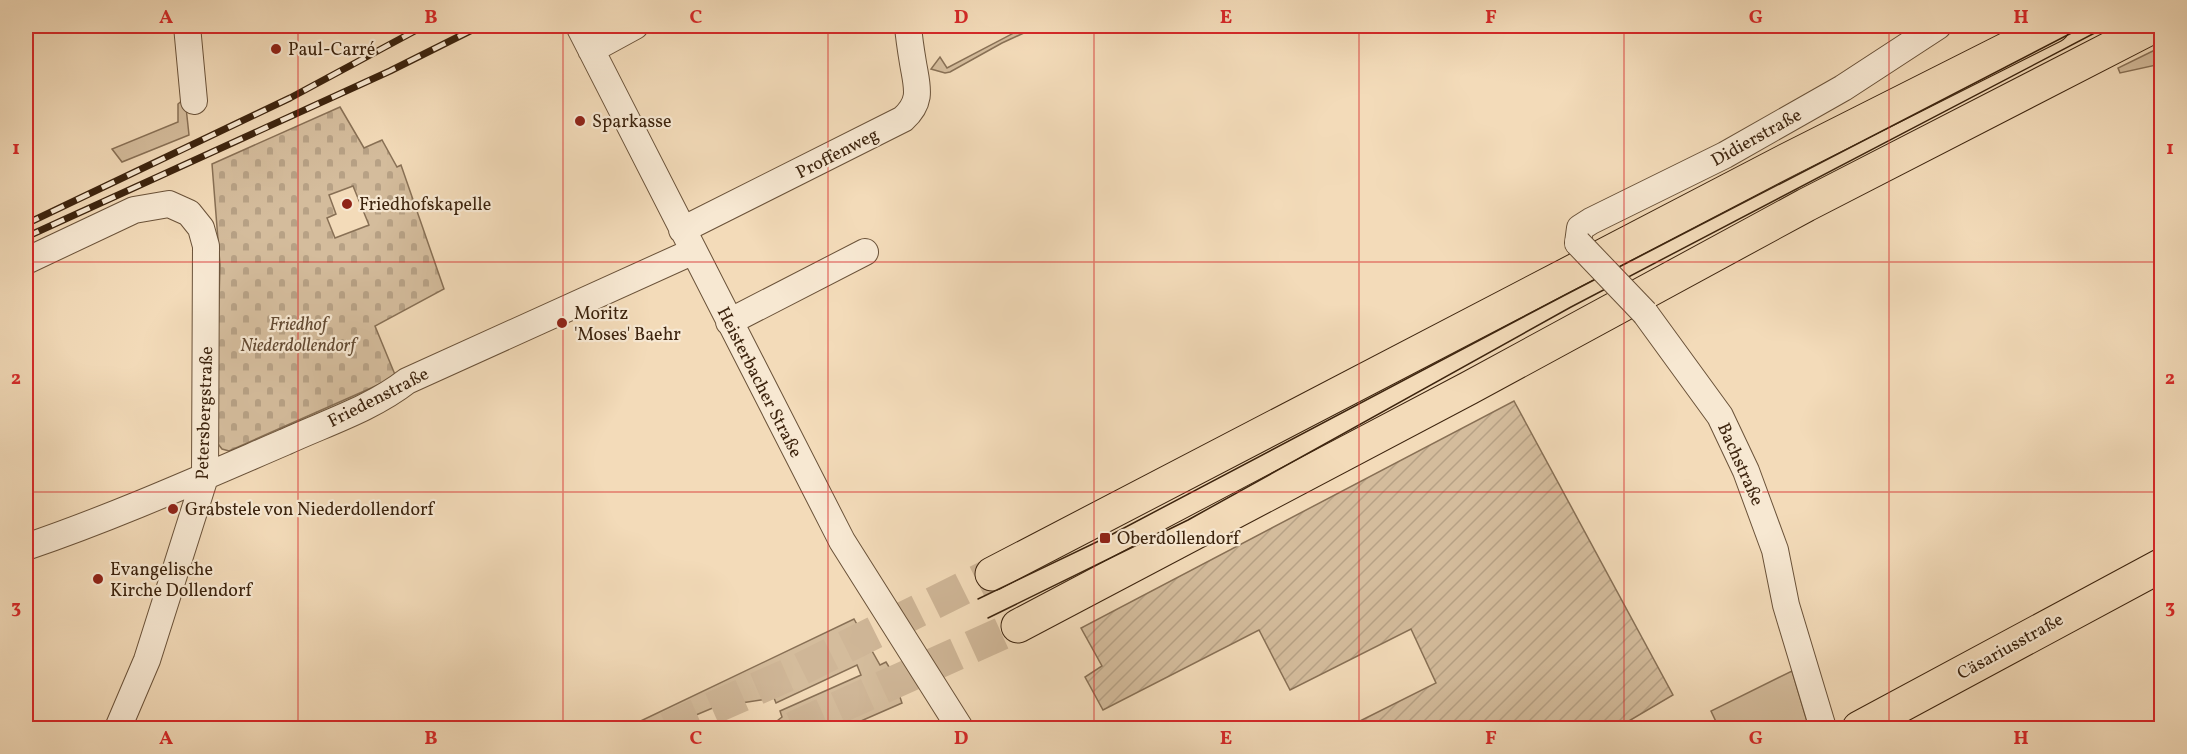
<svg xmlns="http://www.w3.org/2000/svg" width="2187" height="754" viewBox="0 0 2187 754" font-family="Vollkorn,serif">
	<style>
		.grass { fill: #d4bc9c; stroke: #887055; stroke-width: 1.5 }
		.cemetery { fill: url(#cemetery-stones); stroke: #887055; stroke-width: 1.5; fill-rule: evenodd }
		.garden { fill: url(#garden-furrows); stroke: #887055; stroke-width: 1.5 }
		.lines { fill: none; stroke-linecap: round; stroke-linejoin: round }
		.highway-tunnel { stroke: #cfb697; stroke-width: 33; stroke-dasharray: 33 16; stroke-linecap: butt }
		.minor-casing { stroke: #6a5239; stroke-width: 28 }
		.major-casing { stroke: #3d240e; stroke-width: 35 }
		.highway-casing { stroke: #3d240e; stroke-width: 35 }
		.minor { stroke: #f7e8d2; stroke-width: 26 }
		.major { stroke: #f3dbb9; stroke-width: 33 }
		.highway { stroke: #f3dbb9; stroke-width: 33 }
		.tram { stroke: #3d240e; stroke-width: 1.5 }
		.rail-casing { stroke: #3d240e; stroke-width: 7 }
		.rail { stroke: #f7e8d2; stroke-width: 4.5; stroke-dasharray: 14; stroke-linecap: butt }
		.minor-bridge-casing { stroke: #6a5239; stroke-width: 28; stroke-linecap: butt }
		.minor-bridge { stroke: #f7e8d2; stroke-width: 26 }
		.grid { fill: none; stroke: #d62828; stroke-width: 1.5; stroke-opacity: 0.55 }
		.poi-dot { fill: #8f2418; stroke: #f7e8d2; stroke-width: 2 }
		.labels { text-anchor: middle; stroke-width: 4.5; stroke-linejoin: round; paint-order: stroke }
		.poi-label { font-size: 18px; fill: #3d240e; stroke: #f7e8d2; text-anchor: start }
		.street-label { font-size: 18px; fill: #3d240e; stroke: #f7e8d2 }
		.park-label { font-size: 18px; font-style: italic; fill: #634a32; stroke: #f7e8d2 }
		.neatline { fill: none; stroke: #d62828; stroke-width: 2 }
		.grid-label { font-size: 20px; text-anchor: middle; font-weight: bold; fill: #d62828 }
	</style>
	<defs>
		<pattern id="cemetery-stones" width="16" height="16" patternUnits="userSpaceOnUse" patternTransform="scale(1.5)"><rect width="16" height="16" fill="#d4bc9c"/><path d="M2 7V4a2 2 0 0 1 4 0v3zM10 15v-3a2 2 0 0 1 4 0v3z" fill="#b7a185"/></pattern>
		<pattern id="garden-furrows" width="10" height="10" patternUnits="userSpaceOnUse" patternTransform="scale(1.5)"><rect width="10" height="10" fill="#d4bc9c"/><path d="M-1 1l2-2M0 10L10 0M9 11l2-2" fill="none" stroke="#b7a185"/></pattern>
	</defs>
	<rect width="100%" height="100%" fill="#f3dbb9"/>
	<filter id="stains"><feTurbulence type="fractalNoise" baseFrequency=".00333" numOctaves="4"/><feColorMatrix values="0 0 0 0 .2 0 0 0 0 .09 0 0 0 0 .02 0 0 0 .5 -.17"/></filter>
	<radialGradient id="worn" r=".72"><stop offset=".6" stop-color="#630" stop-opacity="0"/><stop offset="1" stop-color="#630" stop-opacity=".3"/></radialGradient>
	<path class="grass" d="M 1027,26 L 1039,26 L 1002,43 L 950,72 L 945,73 L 931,69 L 940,57 L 947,68 Z
		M 2161,47 L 2161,64 L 2120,73 L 2118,68 Z
		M 185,98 L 189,135 L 122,162 L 112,149 L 178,122 L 178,104 Z
		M 854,619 L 880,665 L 886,662 L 902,688 L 898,691 L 902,703 L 845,728 L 768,728 L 782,717 L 780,711 L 861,675 L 857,665 L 776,703 L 774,698 L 715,707 L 665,728 L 626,728 Z
		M 1792,671 L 1809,728 L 1719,728 L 1711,711 Z"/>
	<path class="cemetery" d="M 340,107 L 364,148 L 382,140 L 397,167 L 401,165 L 444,289 L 375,326 L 396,377 L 229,451 L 222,449 L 215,440 L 220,265 L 212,164 ZM 353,186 L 369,225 L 335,238 L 327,218 L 336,214 L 329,195 Z"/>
	<path class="garden" d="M 1514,401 L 1673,695 L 1617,728 L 1346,728 L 1436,683 L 1411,629 L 1290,690 L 1259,630 L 1103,710 L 1085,677 L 1102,666 L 1081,628 Z"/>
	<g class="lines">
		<path class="highway-tunnel" d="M 667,728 L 797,671 L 992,574
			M 793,728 L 1018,626"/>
		<defs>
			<path id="minor" d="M 187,26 L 194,101
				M 579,26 L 842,541 L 960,728
				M 591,50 L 635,26
				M 682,230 L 903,119 C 923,101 917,87 913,63 C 911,51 909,38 908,26
				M 1578,243 L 1580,228 L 1591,221 L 1725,155 L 1843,88 L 1938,26
				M 26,261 L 134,210 L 169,204 L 189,213 L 201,228 L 206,246 L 205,477 L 147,660 L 118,728
				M 1645,313 L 1720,416 L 1746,471 L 1775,550 L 1786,605 L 1823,728
				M 729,322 L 865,252
				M 26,547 C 114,517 199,479 285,442 C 326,423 371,409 407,381 L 694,251"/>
			<path id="major" d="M 1859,728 L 2162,565"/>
			<path id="highway" d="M 992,574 L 1787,160 L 2053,26
				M 1018,626 L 1469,388 L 1806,205 L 2154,26"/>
		</defs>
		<use href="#minor" class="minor-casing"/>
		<use href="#major" class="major-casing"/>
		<use href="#highway" class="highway-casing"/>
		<use href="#minor" class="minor"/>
		<use href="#major" class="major"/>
		<use href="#highway" class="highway"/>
		<path class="tram" d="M 978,599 L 1105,538 L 1565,295 L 2085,26
			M 988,618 L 1188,520 L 1571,307 L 2108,26"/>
		<defs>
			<path id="rail" d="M 26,224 L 290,98 L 424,26
				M 26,237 L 390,71 L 480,26"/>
		</defs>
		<use href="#rail" class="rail-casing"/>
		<use href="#rail" class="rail"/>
		<defs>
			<path id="minor-bridge" d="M 1578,243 L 1645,313"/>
		</defs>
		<use href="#minor-bridge" class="minor-bridge-casing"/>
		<use href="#minor-bridge" class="minor-bridge"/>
	</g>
	<path class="grid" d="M 298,26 L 298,728M 563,26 L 563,728M 828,26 L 828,728M 1094,26 L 1094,728M 1359,26 L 1359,728M 1624,26 L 1624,728M 1889,26 L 1889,728M 26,262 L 2162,262M 26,492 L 2162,492"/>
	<g class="poi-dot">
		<circle cx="276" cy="49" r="6"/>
		<circle cx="580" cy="121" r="6"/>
		<circle cx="347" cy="204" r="6"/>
		<circle cx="562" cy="323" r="6"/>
		<circle cx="173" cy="509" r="6"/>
		<rect x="1099" y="532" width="12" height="12" rx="3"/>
		<circle cx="98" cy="579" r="6"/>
	</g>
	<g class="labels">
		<g class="poi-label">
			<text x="288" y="55">Paul-Carré</text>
			<text x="592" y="127">Sparkasse</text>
			<text x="359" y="210">Friedhofskapelle</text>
			<text x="574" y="319">Moritz<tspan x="574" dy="21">'Moses' Baehr</tspan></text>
			<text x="185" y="515">Grabstele von Niederdollendorf</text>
			<text x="1117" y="544">Oberdollendorf</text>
			<text x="110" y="575">Evangelische<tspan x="110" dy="21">Kirche Dollendorf</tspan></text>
		</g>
		<g class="street-label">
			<text transform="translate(1756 137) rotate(-29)" y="6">Didierstraße</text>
			<text transform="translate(837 153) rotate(-27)" y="6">Proffenweg</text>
			<text transform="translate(760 382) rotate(63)" y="6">Heisterbacher Straße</text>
			<text transform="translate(378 397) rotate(-27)" y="6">Friedenstraße</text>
			<text transform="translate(204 413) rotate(-88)" y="6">Petersbergstraße</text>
			<text transform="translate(1741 464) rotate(66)" y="6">Bachstraße</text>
			<text transform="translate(2010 646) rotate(-29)" y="6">Cäsariusstraße</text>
		</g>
		<g class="park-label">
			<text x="298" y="330">Friedhof<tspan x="298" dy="21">Niederdollendorf</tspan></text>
		</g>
	</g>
	<rect width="2187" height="754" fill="none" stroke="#f3dbb9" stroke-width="66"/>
	<rect x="33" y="33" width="2121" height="688" class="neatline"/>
	<g class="grid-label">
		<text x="166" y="23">A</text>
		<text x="431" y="23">B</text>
		<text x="696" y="23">C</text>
		<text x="961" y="23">D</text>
		<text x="1226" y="23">E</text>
		<text x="1491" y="23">F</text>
		<text x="1756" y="23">G</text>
		<text x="2021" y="23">H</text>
		<text x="16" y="154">1</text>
		<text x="2170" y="154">1</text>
		<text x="16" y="384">2</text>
		<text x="2170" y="384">2</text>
		<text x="16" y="613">3</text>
		<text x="2170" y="613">3</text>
		<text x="166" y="744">A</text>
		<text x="431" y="744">B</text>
		<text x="696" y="744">C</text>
		<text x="961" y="744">D</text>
		<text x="1226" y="744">E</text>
		<text x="1491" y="744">F</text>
		<text x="1756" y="744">G</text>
		<text x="2021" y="744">H</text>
	</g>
	<rect width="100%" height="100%" filter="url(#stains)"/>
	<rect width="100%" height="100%" fill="url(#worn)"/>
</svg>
